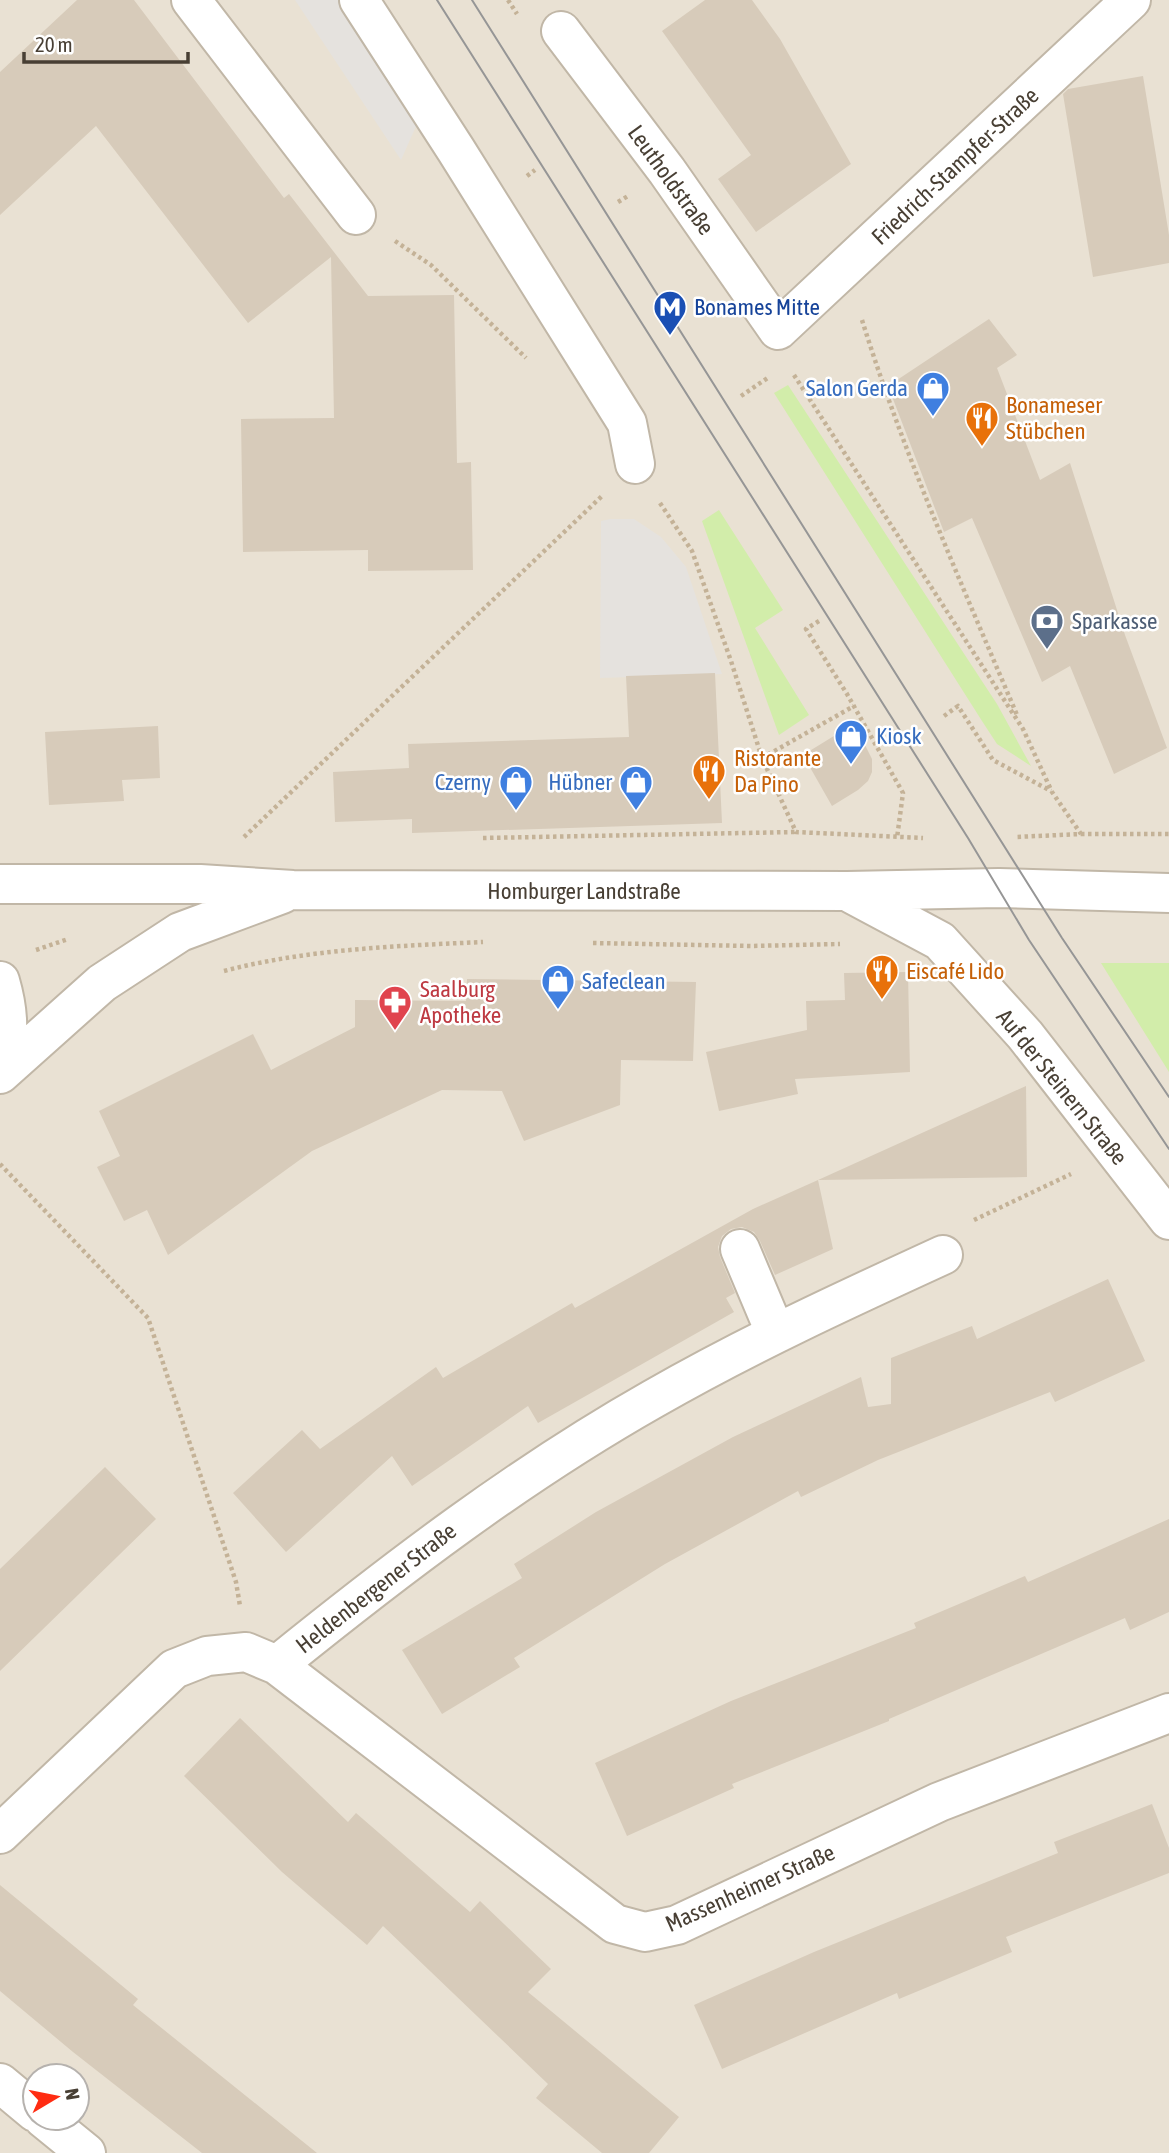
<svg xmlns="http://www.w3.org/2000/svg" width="1169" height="2153" viewBox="0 0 1169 2153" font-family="'Asap Condensed',sans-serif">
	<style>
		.residential { fill: #e9e1d3; fill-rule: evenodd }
		.green { fill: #d2edaa }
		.parking { fill: #e5e2de }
		.building { fill: #d7cbba }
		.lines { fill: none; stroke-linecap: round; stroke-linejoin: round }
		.minor-casing { stroke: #c1b7a7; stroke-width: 42 }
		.path { stroke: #c4b297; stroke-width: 4.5; stroke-dasharray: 3.5 3.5; stroke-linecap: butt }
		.minor { stroke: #fff; stroke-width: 38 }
		.tram { stroke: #969696; stroke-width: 2 }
		.labels { text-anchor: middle; stroke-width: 5; stroke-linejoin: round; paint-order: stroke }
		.street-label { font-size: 23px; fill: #483f34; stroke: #fff }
		.transit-label { font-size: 23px; fill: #164399; stroke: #fff; text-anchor: start }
		.shop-label { font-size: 23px; fill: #366cbe; stroke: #fff; text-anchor: end }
		.food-label { font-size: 23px; fill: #c56008; stroke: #fff; text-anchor: start }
		.service-label { font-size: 23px; fill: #4e5e75; stroke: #fff; text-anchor: start }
		.health-label { font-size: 23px; fill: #be3a42; stroke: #fff; text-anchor: start }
	</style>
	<rect width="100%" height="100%" fill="#f5efe6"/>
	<path class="residential" d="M 0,0 L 1169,0 L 1169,2153 L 0,2153 ZM 35,2076 L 77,2076 L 77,2118 L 35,2118 Z"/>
	<path class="green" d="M 788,385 L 997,704 L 1031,766 L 997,744 L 982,721 L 774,393 Z
		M 719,510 L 783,610 L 755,628 L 809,715 L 779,735 L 702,521 Z
		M 1101,963 L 1169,963 L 1169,1072 Z"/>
	<path class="parking" d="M 295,0 L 347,0 L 422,113 L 401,160 Z
		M 610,519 L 634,519 L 661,537 L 686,567 L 722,674 L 600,678 L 601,521 Z"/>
	<path class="building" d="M 77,0 L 134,0 L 284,198 L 289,194 L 368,296 L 454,295 L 457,463 L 471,462 L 473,570 L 368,571 L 368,550 L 243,552 L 241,419 L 334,418 L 331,257 L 248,323 L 96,126 L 0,215 L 0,72 Z
		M 705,0 L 752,0 L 780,39 L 851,164 L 756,232 L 718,179 L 751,155 L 662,31 Z
		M 1143,76 L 1169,235 L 1169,263 L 1093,277 L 1063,94 L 1068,89 Z
		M 989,319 L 1017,355 L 997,368 L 1040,480 L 1070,463 L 1125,635 L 1167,748 L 1114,774 L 1070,666 L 1042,682 L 972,518 L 944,532 L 888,386 Z
		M 715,673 L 722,823 L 412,833 L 412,819 L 335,822 L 333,772 L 409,768 L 408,744 L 629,737 L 626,676 Z
		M 158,726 L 160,778 L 122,780 L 124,801 L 49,805 L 45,732 Z
		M 842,731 L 859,733 L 872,759 L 872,772 L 868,781 L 858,790 L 832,806 L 803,755 Z
		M 908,972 L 910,1072 L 795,1079 L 798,1094 L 719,1111 L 706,1052 L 807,1030 L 806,1001 L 845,1000 L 844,973 Z
		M 467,979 L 696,982 L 693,1061 L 621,1060 L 620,1105 L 524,1141 L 502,1091 L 442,1090 L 312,1151 L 168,1255 L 147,1210 L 124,1221 L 97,1167 L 120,1156 L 99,1111 L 253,1034 L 271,1070 L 355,1027 L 355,1000 L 466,1001 Z
		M 1026,1086 L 1027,1177 L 818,1180 Z
		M 818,1180 L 833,1249 L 775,1275 L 760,1241 L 754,1232 L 742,1227 L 731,1229 L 722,1236 L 718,1247 L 720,1257 L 735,1293 L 726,1298 L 734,1312 L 538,1423 L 528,1406 L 412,1486 L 392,1456 L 286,1552 L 233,1493 L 302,1430 L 320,1449 L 436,1367 L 443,1378 L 572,1303 L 575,1308 L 753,1209 Z
		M 1108,1279 L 1145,1361 L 1055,1402 L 1050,1392 L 878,1460 L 801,1497 L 798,1491 L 665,1564 L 514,1658 L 520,1667 L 442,1714 L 402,1650 L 522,1578 L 514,1564 L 596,1512 L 733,1437 L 861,1377 L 868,1407 L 891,1404 L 891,1358 L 972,1326 L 977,1339 Z
		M 105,1467 L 156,1519 L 0,1671 L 0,1569 Z
		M 1169,1519 L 1169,1612 L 1130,1630 L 1125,1618 L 889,1719 L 889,1721 L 732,1784 L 734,1788 L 627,1836 L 595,1763 L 731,1701 L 916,1628 L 914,1623 L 1025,1576 L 1028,1582 Z
		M 240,1718 L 348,1822 L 356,1813 L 470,1912 L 480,1901 L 551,1969 L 528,1992 L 679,2117 L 649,2153 L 602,2153 L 536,2098 L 548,2084 L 383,1926 L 367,1945 L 282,1872 L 184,1776 Z
		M 1152,1804 L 1169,1848 L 1169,1873 L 1006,1937 L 1012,1952 L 899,1999 L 897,1993 L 722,2069 L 694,2005 L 814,1952 L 1058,1853 L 1054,1842 Z
		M 0,1885 L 138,1999 L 133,2005 L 317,2153 L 202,2153 L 73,2052 L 0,1991 Z"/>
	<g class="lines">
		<defs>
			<path id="minor" d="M 191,0 L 356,215
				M 359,0 L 456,150 L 627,423 L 635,464
				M 561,31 L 667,171 L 778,330 L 1131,0
				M 0,884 L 200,884 L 293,890 L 847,891 L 999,888 L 1169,893
				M 852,894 L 940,941 L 1025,1035 L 1169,1220
				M 0,981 C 9,1012 10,1035 0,1065
				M 0,1074 L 102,983 L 180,932 L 282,894
				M 740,1249 L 775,1332
				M 277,1665 L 615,1924 L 645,1932 L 677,1925 L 939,1802 L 1169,1713
				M 0,1834 L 174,1669 L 207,1656 L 246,1652 L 277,1665 C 397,1568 519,1475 653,1399 C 747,1345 845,1300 943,1255
				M 0,2083 L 35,2112
				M 43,2118 L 86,2153"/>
		</defs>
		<use href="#minor" class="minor-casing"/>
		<path class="path" d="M 508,0 L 517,14
			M 527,176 L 535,170
			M 618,202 L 628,196
			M 395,241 L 431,265 L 526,358
			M 862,320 C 904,455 962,585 1017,715
			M 794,375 L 1023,729 L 1052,792 L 1081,834 L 1016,837
			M 741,396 L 769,377
			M 660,503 L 692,551 L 731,661 L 762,758 L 796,832 L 923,838
			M 819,621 L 806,629 L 847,694 L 903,793 L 897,838
			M 944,716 L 958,706 L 993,760 L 1051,791
			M 762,758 L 854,706
			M 1081,834 L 1169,834
			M 244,837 L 602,496
			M 483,838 L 796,832
			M 593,943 L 751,946 L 840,944
			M 36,950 L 68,939
			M 224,971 C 308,949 396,946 483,942
			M 0,1164 L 148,1318 L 236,1582 L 240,1606
			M 974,1220 L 1071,1174"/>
		<use href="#minor" class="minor"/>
		<path class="tram" d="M 437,0 L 968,838 L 1029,940 L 1169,1149
			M 472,0 L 1062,938 L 1169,1097"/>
	</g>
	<defs>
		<symbol id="metro-pin" viewBox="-11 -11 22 30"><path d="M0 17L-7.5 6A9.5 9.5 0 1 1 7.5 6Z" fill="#1a4fb4" stroke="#fff"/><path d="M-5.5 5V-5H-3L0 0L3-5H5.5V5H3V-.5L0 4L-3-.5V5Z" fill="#fff"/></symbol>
		<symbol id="shop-pin" viewBox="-11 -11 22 30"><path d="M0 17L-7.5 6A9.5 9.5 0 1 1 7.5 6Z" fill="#3f7fe0" stroke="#fff"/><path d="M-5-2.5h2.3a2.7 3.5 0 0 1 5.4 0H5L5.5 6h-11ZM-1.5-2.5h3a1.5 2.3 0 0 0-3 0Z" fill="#fff"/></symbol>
		<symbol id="restaurant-pin" viewBox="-11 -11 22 30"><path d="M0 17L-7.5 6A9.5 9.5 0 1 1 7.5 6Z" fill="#e8710a" stroke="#fff"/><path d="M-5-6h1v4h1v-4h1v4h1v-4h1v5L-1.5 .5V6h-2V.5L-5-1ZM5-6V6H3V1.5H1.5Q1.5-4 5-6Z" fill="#fff"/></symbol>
		<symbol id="bank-pin" viewBox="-11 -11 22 30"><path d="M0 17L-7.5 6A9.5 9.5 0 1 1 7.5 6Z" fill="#5c6f8a" stroke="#fff"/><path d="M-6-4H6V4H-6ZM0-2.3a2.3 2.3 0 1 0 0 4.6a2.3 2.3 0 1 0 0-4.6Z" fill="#fff"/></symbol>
		<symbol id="pharmacy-pin" viewBox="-11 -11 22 30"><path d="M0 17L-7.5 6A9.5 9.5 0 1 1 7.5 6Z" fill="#e0444e" stroke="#fff"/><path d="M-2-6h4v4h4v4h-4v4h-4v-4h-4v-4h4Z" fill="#fff"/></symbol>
	</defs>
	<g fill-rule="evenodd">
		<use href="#metro-pin" x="651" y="288" width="38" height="52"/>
		<use href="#shop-pin" x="914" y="369" width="38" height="52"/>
		<use href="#restaurant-pin" x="963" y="399" width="38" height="52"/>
		<use href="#bank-pin" x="1028" y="602" width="38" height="52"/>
		<use href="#shop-pin" x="832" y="717" width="38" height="52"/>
		<use href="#restaurant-pin" x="690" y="752" width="38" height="52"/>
		<use href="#shop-pin" x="497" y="763" width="38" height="52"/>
		<use href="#shop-pin" x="617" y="763" width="38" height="52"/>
		<use href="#restaurant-pin" x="863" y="952" width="38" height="52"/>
		<use href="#shop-pin" x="539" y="962" width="38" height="52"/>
		<use href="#pharmacy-pin" x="376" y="983" width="38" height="52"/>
	</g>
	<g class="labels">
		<g class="street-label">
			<text transform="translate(955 166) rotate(-43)" y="8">Friedrich-Stampfer-Straße</text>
			<text transform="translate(671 180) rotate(54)" y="8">Leutholdstraße</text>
			<text x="584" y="899">Homburger Landstraße</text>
			<text transform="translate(1062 1087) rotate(51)" y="8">Auf der Steinern Straße</text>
			<text transform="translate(376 1588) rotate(-38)" y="8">Heldenbergener Straße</text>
			<text transform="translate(750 1888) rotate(-24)" y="8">Massenheimer Straße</text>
		</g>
		<g class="transit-label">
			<text x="694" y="315">Bonames Mitte</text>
		</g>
		<g class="shop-label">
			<text x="908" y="396">Salon Gerda</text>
			<text x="876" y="744" text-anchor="start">Kiosk</text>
			<text x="491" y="790">Czerny</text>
			<text x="612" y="790">Hübner</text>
			<text x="582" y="989" text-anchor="start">Safeclean</text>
		</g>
		<g class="food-label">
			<text x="1006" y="413">Bonameser<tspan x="1006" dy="26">Stübchen</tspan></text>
			<text x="734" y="766">Ristorante<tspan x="734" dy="26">Da Pino</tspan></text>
			<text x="906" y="979">Eiscafé Lido</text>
		</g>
		<g class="service-label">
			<text x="1072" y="629">Sparkasse</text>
		</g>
		<g class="health-label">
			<text x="420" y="997">Saalburg<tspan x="420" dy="26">Apotheke</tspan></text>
		</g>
	</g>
	<g transform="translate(56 2097) rotate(80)"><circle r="33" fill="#ffffff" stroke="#b6b2ae" stroke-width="2"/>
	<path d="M0-5L12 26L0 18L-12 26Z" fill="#ff2c12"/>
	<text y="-10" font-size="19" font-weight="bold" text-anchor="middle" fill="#483f34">N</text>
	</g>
	<path d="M24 52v10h164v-10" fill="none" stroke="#483f34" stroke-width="3.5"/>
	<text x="35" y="52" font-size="21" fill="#483f34" stroke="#ffffff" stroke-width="5" paint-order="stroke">20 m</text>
</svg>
